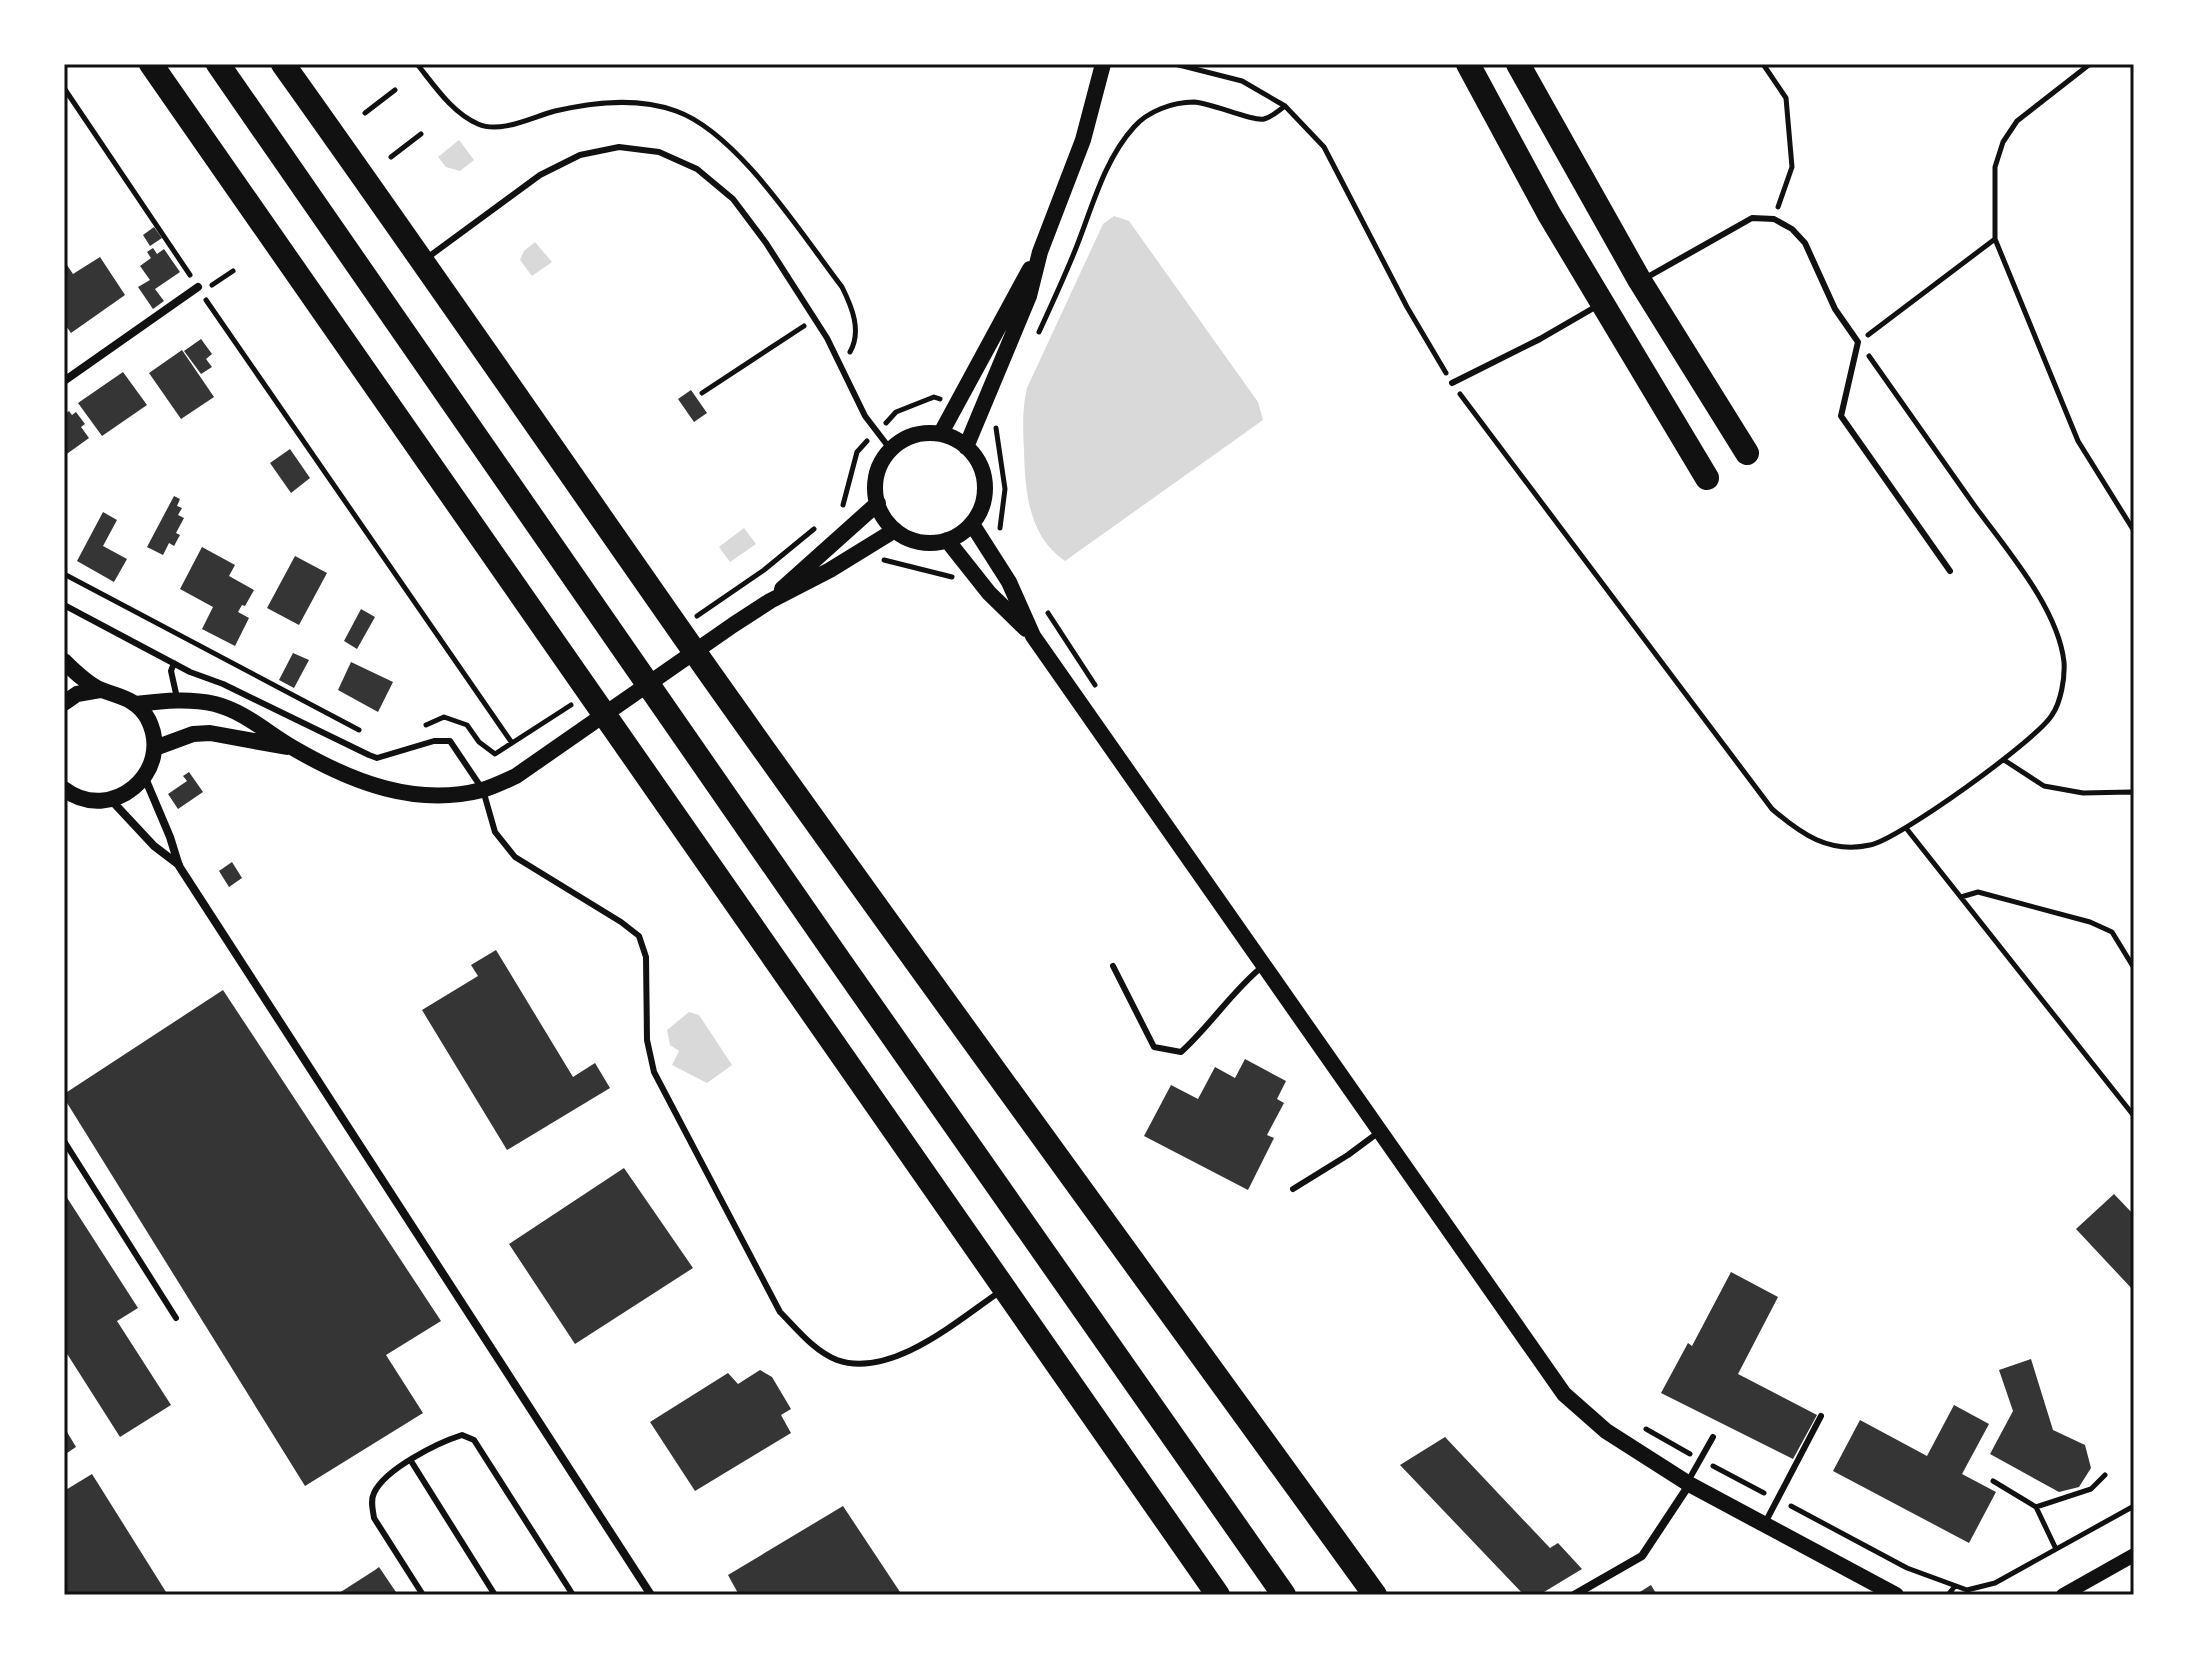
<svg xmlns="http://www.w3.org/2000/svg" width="2198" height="1659" viewBox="0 0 2198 1659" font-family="Commissioner,sans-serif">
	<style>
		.water { fill: #d9d9d9 }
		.building { fill: #353535 }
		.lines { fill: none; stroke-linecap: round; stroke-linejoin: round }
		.path { stroke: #111; stroke-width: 5 }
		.service { stroke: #111; stroke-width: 6 }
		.minor { stroke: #111; stroke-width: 8 }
		.tertiary { stroke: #111; stroke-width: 14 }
		.secondary { stroke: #111; stroke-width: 16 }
		.motorway { stroke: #111; stroke-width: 24 }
		.neatline { fill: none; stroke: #111; stroke-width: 3 }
	</style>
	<rect width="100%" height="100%" fill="#fff"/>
	<path class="water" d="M 459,140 L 474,160 L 460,171 L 446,167 L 438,157 Z
		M 1114,216 L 1129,221 L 1258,402 L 1263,420 L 1065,561 C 1028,536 1025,490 1024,450 C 1023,428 1022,409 1027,388 L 1103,224 Z
		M 535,242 L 552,262 L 532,276 L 520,260 L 524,251 Z
		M 744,528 L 756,544 L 730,562 L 719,547 Z
		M 689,1012 L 699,1015 L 732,1065 L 707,1083 L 672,1065 L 679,1051 L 670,1045 L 667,1030 Z"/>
	<path class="building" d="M 154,227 L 162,238 L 150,246 L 143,235 Z
		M 153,248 L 157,254 L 164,249 L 180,272 L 155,289 L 164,301 L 153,309 L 138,287 L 150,280 L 140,266 L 151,258 L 147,252 Z
		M 100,257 L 125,295 L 71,333 L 64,323 L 64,267 L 67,265 L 73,274 Z
		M 201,339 L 212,354 L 206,359 L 212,367 L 201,374 L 184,351 Z
		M 182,350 L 214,397 L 181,419 L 149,373 Z
		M 123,372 L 147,405 L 102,436 L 78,403 Z
		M 691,390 L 707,413 L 694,422 L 678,399 Z
		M 69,411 L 72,415 L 76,412 L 85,424 L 81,427 L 89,438 L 64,456 L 64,415 Z
		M 290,449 L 310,478 L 291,493 L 270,463 Z
		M 174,496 L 180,499 L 177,506 L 182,508 L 178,515 L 184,518 L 176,533 L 180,535 L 174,546 L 169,543 L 163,555 L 147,547 Z
		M 103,512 L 117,520 L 103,546 L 127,559 L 114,582 L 77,561 Z
		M 202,547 L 235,565 L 229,576 L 254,590 L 245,606 L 242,605 L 238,612 L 249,618 L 235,646 L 202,629 L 213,607 L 180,589 Z
		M 295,556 L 327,573 L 299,625 L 267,608 Z
		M 361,609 L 375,617 L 357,649 L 344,641 Z
		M 293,653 L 309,660 L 294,688 L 279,680 Z
		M 351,662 L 393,682 L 378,712 L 338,690 Z
		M 189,772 L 203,792 L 178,809 L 168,794 L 187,781 L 183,776 Z
		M 232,862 L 242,878 L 229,887 L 219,871 Z
		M 496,950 L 573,1077 L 595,1063 L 610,1088 L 507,1150 L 422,1010 L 478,976 L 471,965 Z
		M 223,990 L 441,1321 L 386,1355 L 423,1413 L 305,1486 L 64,1098 L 64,1094 Z
		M 1245,1059 L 1286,1081 L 1277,1099 L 1284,1103 L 1267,1135 L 1274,1138 L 1248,1190 L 1144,1136 L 1171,1085 L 1198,1099 L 1215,1067 L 1235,1078 Z
		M 624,1168 L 693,1268 L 575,1344 L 509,1244 Z
		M 64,1193 L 138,1308 L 117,1321 L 171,1405 L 120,1437 L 64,1349 Z
		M 2114,1194 L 2134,1215 L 2134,1291 L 2076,1229 Z
		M 1731,1272 L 1778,1297 L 1738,1374 L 1817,1415 L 1793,1459 L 1661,1393 L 1688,1343 L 1692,1346 Z
		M 2031,1359 L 2053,1430 L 2085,1445 L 2091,1468 L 2079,1487 L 2059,1492 L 1990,1454 L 2013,1411 L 1999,1370 Z
		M 760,1370 L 772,1377 L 791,1409 L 781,1415 L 791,1433 L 695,1491 L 650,1422 L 728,1373 L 738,1384 Z
		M 1954,1405 L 1989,1424 L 1962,1474 L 1996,1492 L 1969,1543 L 1833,1471 L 1860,1420 L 1927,1456 Z
		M 64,1427 L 76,1447 L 64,1455 Z
		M 1445,1437 L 1550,1548 L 1558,1543 L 1582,1569 L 1539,1595 L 1524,1595 L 1400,1465 Z
		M 92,1474 L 166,1592 L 162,1595 L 64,1595 L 64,1491 Z
		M 843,1506 L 902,1595 L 739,1595 L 728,1575 Z
		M 379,1567 L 398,1595 L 336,1595 L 375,1570 Z
		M 1651,1585 L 1657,1595 L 1635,1595 Z"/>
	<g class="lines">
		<path class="path" d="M 417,64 C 434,85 452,113 478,124 C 501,134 532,117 555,111 C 594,102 637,97 676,111 C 738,133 802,235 842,287 C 852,307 862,331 850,352
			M 1175,64 L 1242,81 L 1285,106 L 1324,147 L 1407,307 L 1446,373
			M 1763,64 L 1786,98 L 1792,167 L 1778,207
			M 2090,64 L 2017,121 L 2003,142 L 1995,167 L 1995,239 L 2078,441 L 2134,531
			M 64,88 L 190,275
			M 365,113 L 395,90
			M 391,157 L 421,134
			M 212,285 L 233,271
			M 206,300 L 512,743
			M 1039,332 C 1051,306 1063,280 1074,253 C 1091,212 1103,161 1134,127 C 1148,111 1173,102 1194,102 C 1212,103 1253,122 1264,119 C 1272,117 1278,111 1285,106
			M 1868,335 L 1995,239
			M 702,393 L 804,326
			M 1460,394 L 1772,809 C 1801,834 1829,854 1870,845 C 1898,840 2037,740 2052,715 C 2061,702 2065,678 2064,662 C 2058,608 2006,549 1974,505 C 1939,456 1904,406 1869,356
			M 886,423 L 896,412 L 934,397 L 940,399
			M 996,428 L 1005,489 L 1000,528
			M 843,505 L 857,452 L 867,441
			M 884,560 L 952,577
			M 64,574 L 359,730
			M 1048,613 L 1095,685
			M 697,616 L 764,570 L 814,529
			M 426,725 L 444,717 L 467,725 L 479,742 L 495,754 L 571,705
			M 2004,760 L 2044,786 L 2083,793 L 2131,792 L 2134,794
			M 1906,828 L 2134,1116
			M 1961,897 L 1978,892 L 2090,922 L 2112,932 L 2134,968
			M 1646,1429 L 1690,1454
			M 1713,1466 L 1764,1493
			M 1993,1481 L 2036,1507
			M 1791,1506 L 1907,1568 L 1967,1590 L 1995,1583 L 2134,1506
			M 2056,1549 L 2036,1507 L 2091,1489 L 2105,1475
			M 1948,1595 L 1955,1586"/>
		<path class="service" d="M 427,258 L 540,175 L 580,155 L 619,147 L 659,152 L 697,169 L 733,199 L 766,243 L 827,338 L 865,416 L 891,450
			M 1644,279 L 1752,218 L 1774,219 L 1792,229 L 1805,243 L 1835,309 L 1858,342 L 1841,416 L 1950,571
			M 1452,383 L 1540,339 L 1597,306
			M 64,605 L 190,672 L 223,684 L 369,755 L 377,758 L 434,741 L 450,741 L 483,790 L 495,832 L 515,857 L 621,922 L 639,936 L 646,957 L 647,1040 L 654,1072 L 780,1312 C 797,1329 814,1351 837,1360 C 891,1379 957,1321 998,1293
			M 174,663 L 171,671 L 177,698
			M 1113,966 L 1154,1047 L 1181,1052 C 1211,1025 1232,991 1263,966
			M 64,1141 L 176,1318
			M 1293,1189 L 1348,1155 L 1379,1132
			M 411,1461 L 495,1595
			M 1687,1483 L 1713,1437
			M 1765,1523 L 1821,1416
			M 423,1595 L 374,1518 C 373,1510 370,1501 374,1493 C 385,1469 437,1443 462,1435 L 474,1440 L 573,1595"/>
		<path class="minor" d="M 64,381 L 198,287
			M 145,778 L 170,837 L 179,866 L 651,1595
			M 112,801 L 154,846 L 179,865
			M 1574,1595 L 1642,1556 L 1689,1485"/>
		<path class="tertiary" d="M 2063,1595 L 2134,1555"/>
		<path class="secondary" d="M 941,433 L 1030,269
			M875 488a55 55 0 1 1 110 0a55 55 0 1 1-110 0Z
			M 966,447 L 1029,296 L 1040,252 L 1083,140 L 1103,64
			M 972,524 L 1009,582 L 1033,636 L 1564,1394 L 1606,1431 L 1689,1484 L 1896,1595
			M 947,540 L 989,593 L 1026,629
			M 782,589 L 878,503
			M 64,661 C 74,671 84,681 97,688 C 117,697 136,697 148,719 C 175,772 111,825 64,789
			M 64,703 L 77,694 L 100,690
			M 136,704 C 163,701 188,698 215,704 C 246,712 268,734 295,749 C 352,782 415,807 482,790 C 493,787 505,781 516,776 L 733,625 L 770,601 L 830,570 L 895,530
			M 155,748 L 193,734 L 210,733 L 287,747"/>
		<path class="motorway" d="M 151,64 L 1218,1595
			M 218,64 L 835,954 L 1284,1595
			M 283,64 C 426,264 565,467 706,668 C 926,979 1152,1286 1375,1595
			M 1468,64 L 1549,214 L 1707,478
			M 1518,64 L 1640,281 L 1747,453"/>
	</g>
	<rect width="2198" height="1659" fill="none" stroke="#ffffff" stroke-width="132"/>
	<rect x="66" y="66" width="2066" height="1527" class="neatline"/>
</svg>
